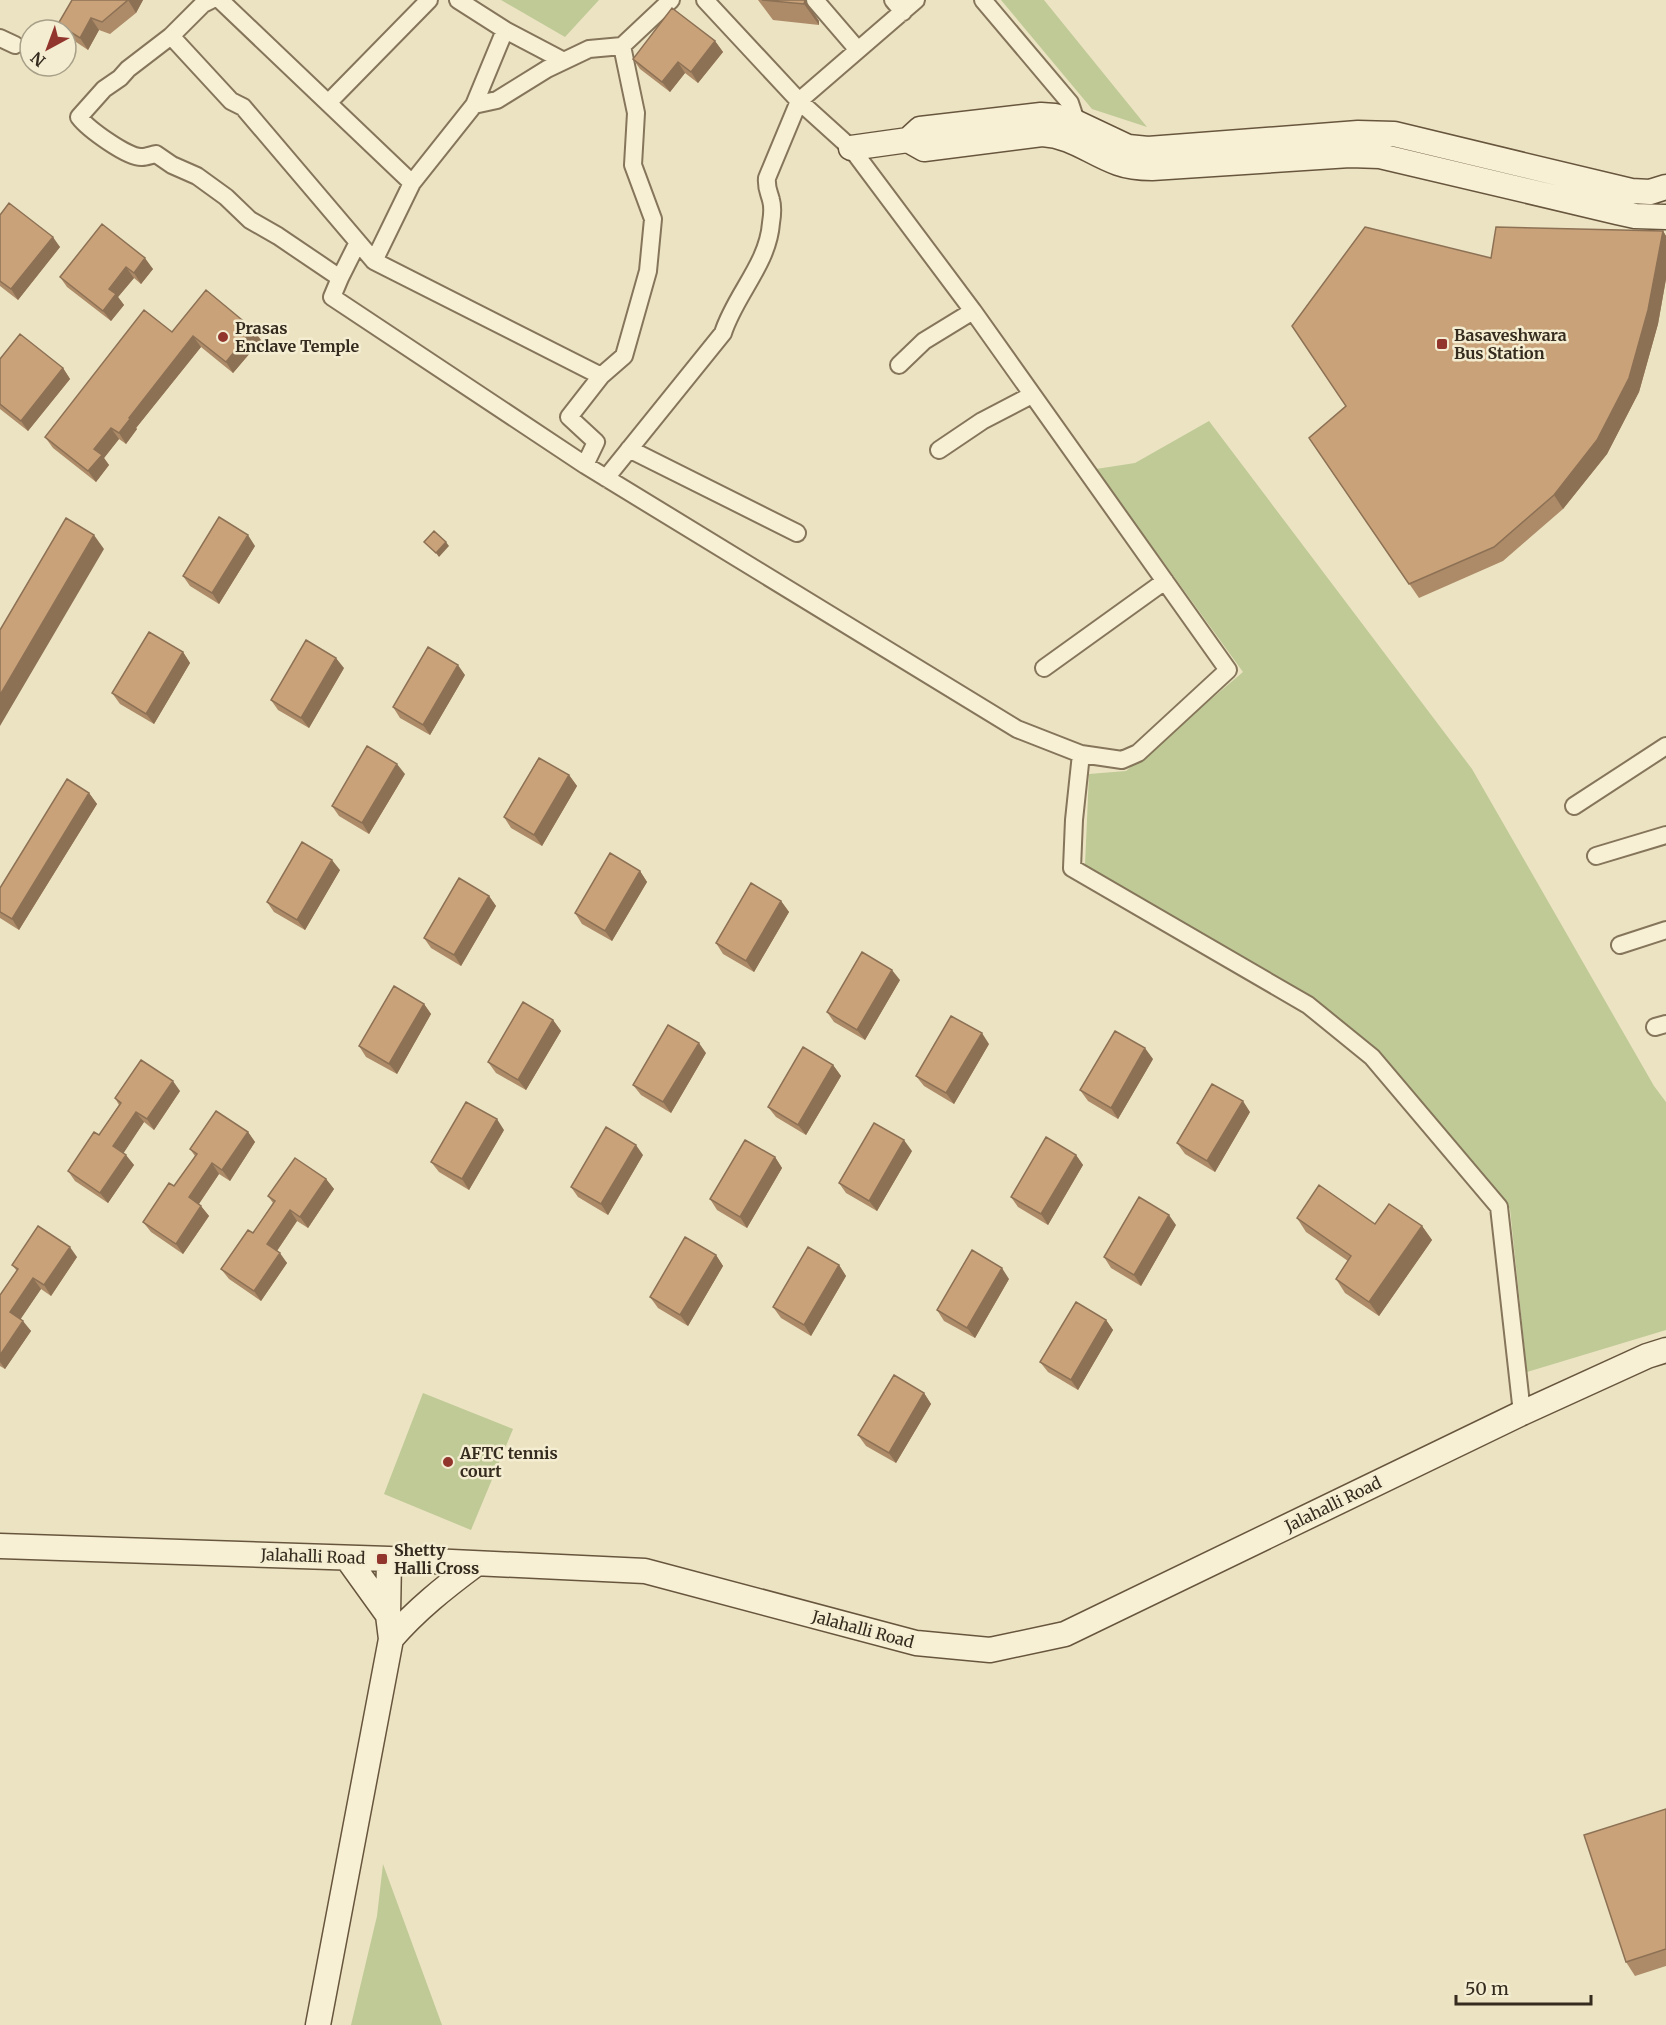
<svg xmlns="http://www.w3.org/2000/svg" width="1666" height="2025" viewBox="0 0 1666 2025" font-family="Merriweather,serif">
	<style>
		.green { fill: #bfca96 }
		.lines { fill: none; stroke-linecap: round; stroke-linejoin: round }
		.street-casing { stroke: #85755a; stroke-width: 20 }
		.secondary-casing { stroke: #67563d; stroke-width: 27 }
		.street { stroke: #f7f0d5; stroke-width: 16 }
		.secondary { stroke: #f7f0d5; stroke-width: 24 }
		.wall { fill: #ad8b68 }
		.shaded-wall { fill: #8d7155 }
		.building { fill: #c9a279; stroke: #8d7155; stroke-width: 1.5 }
		.poi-dot { fill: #92352c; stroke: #f4edd1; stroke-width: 2 }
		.labels { text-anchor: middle; stroke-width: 5; stroke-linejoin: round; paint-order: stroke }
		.poi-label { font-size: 16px; font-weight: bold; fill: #352b1e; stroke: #f4edd1; text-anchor: start }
		.street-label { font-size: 16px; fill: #352b1e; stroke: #f4edd1 }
	</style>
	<rect width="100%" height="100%" fill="#ece3c2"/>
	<path class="green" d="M 501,0 L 599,0 L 565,37 Z
		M 1001,0 L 1044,0 L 1147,127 L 1092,109 Z
		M 1209,421 L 1472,769 L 1654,1086 L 1666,1102 L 1666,1330 L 1527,1372 L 1510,1209 L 1375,1051 L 1322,1006 L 1085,865 L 1089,774 L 1126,771 L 1243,672 L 1096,469 L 1135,463 Z
		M 423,1393 L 513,1429 L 471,1530 L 384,1494 Z
		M 383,1864 L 442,2025 L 351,2025 L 377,1916 Z"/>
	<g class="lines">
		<defs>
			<path id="street" d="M 211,0 L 203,4 L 171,36 L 231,101 L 243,107 L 374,261
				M 220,0 L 412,183
				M 458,0 L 505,30 L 474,105
				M 671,0 L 622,46 L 589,49 L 547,69 L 497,100 L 474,105 L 412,183 L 374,261 L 601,376 L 569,417 L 596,442 L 585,465 L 1017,729 L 1081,754 L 1122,760 L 1138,753 L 1228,670 L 973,311 L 851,148 L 799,101 L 705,0
				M 815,0 L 858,50
				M 893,0 L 903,12
				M 983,0 L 1070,103 L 1074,115 L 1073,121
				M 505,30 L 564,61
				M 171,36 L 128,69 L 120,78 L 104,89 L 79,117 C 88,129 128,158 142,157 C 146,157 151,155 156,154 L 172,165 L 197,176 L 226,197 L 250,220 L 278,236 L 340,278 L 332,297 L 585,465
				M 0,38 L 15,45
				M 328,103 L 429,0
				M 340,278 L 358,242
				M 899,365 L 924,341 L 973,311
				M 601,376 L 624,356 L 648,271 L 653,219 L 633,165 L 636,113 L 622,46
				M 629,449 L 797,533
				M 939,450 L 982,421 L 1032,395
				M 606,478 L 723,333 C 735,295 768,264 771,223 C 772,217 773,207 771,200 C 769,192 766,188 767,178 L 799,101 L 916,0
				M 1044,668 L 1165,581
				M 1081,754 L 1074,820 L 1072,868 L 1308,1005 L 1372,1057 L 1499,1207 L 1522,1413
				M 1574,806 L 1666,746
				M 1596,856 L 1666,835
				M 1620,945 L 1666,930
				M 1655,1027 L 1666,1024"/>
			<path id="secondary" d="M 908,140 L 924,149 L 1042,134 C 1073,136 1090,153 1118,163 C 1129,167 1140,168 1152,168 L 1350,155 L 1380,156 L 1617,212 L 1635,216 L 1666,217
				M 851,148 L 908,140 L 920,129 L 1041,115 L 1055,116 L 1073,121 L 1128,147 L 1148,149 L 1358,133 L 1394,134 L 1631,191 L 1650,192 L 1666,187
				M 0,1546 L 389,1559 L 645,1571 L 916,1643 L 990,1650 L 1065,1634 L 1522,1413 L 1647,1356 L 1666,1350
				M 347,1558 L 388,1615
				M 391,1639 C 416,1610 445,1587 476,1564
				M 318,2025 L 391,1639 L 388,1615 L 389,1559"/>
		</defs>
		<use href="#street" class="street-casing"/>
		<use href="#secondary" class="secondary-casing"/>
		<use href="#street" class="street"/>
		<use href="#secondary" class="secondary"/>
	</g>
	<path class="wall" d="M 72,0 L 143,0 L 136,13 L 110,34 L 99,30 L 88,50 L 67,36 L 66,30 L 63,30 L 58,24 Z
		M 758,0 L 804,0 L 819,21 L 819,25 L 773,20 Z
		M 715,41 L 723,52 L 698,83 L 685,73 L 670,92 L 640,69 L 633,59 Z
		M 0,215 L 60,247 L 18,300 L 0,286 Z
		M 102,224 L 153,269 L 141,284 L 134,278 L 118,297 L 124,305 L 111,321 L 67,287 L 60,277 Z
		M 1663,231 L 1666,236 L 1666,279 L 1658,324 L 1639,392 L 1607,454 L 1563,509 L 1503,561 L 1419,598 L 1309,438 L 1346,406 L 1491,258 Z
		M 172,332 L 261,340 L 233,373 L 201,347 L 136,428 L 137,429 L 126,444 L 119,439 L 104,458 L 109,465 L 96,482 L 53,448 L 45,437 Z
		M 0,359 L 63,368 L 70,379 L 28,431 L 0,409 Z
		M 255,546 L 219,604 L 190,586 L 183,576 Z
		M 183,652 L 190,663 L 154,724 L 120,704 L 112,693 Z
		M 344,668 L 309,728 L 278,710 L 271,700 Z
		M 465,675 L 430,735 L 400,718 L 393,707 Z
		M 405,774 L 369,834 L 339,816 L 332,806 Z
		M 569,775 L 577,786 L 542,846 L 511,828 L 504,817 Z
		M 89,793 L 97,804 L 19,930 L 0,918 L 0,888 Z
		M 340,870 L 305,930 L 274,912 L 267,902 Z
		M 640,871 L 647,882 L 612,941 L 582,924 L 575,913 Z
		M 489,896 L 496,906 L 461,966 L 431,948 L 424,938 Z
		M 781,901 L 789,912 L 754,972 L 723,954 L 716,943 Z
		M 900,980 L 865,1040 L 834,1022 L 827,1012 Z
		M 424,1004 L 431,1014 L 397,1074 L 366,1057 L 359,1046 Z
		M 553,1020 L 561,1031 L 526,1090 L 496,1073 L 488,1062 Z
		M 989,1044 L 954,1104 L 924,1086 L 916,1076 Z
		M 706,1053 L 671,1113 L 641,1095 L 633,1085 Z
		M 1153,1059 L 1118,1119 L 1088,1101 L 1080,1090 Z
		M 833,1065 L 841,1076 L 806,1135 L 776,1117 L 768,1107 Z
		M 180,1091 L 154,1130 L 144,1122 L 123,1153 L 134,1165 L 108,1203 L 75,1181 L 68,1171 L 99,1135 L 119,1105 L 115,1098 Z
		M 1250,1112 L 1215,1172 L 1185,1154 L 1177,1143 Z
		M 504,1130 L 469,1190 L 439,1172 L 431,1162 Z
		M 248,1132 L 255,1142 L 230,1181 L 219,1174 L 199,1204 L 209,1216 L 183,1254 L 151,1232 L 143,1222 L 174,1186 L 195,1156 L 190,1149 Z
		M 912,1151 L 877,1211 L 846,1193 L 839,1183 Z
		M 643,1155 L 608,1215 L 578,1197 L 571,1187 Z
		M 1076,1155 L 1083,1165 L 1048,1225 L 1018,1207 L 1011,1197 Z
		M 775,1157 L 782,1168 L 747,1228 L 717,1210 L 710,1199 Z
		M 326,1179 L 334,1189 L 308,1228 L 297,1221 L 277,1251 L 287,1263 L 261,1301 L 229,1279 L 221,1269 L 253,1233 L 273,1203 L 268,1196 Z
		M 1297,1218 L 1375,1224 L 1422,1226 L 1432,1240 L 1379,1316 L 1345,1293 L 1336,1279 L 1348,1261 L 1306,1232 Z
		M 1176,1225 L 1141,1286 L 1111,1268 L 1104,1257 Z
		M 716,1255 L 723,1266 L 688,1326 L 658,1308 L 650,1297 Z
		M 77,1257 L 51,1296 L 41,1289 L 20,1319 L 31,1331 L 5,1369 L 0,1366 L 0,1295 L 17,1271 L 12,1265 Z
		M 839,1265 L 846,1276 L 811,1336 L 781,1318 L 773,1307 Z
		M 1009,1279 L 975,1338 L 944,1321 L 937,1310 Z
		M 1106,1320 L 1113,1330 L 1078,1390 L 1048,1372 L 1040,1362 Z
		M 924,1393 L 931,1404 L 896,1463 L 866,1446 L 858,1435 Z
		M 1666,1809 L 1666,1966 L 1635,1976 L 1626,1962 Z"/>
	<path class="shaded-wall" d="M 128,0 L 143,0 L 136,13 Z
		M 805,0 L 819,21 L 819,25 L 804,4 Z
		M 91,18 L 99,30 L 88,50 L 80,38 Z
		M 715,41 L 723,52 L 698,83 L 691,72 Z
		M 678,62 L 685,73 L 670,92 L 662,82 Z
		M 1663,231 L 1666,236 L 1666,279 L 1658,324 L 1639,392 L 1607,454 L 1563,509 L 1554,495 Z
		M 53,237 L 60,247 L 18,300 L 11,289 Z
		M 145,258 L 153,269 L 141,284 L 134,273 Z
		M 126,267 L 134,278 L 118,297 L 124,305 L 111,321 L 103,311 L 109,289 Z
		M 253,329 L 261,340 L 233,373 L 226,362 Z
		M 193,336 L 201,347 L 136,428 L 137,429 L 126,444 L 119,433 L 129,418 Z
		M 63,368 L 70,379 L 28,431 L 21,421 Z
		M 111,428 L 119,439 L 104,458 L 109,465 L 96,482 L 88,471 L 94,449 Z
		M 94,535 L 104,549 L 0,726 L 0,695 Z
		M 248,535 L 255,546 L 219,604 L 212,593 Z
		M 446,542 L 449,546 L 439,557 L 436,553 Z
		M 183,652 L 190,663 L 154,724 L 146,714 Z
		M 336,658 L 344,668 L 309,728 L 301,718 Z
		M 458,665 L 465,675 L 430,735 L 423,725 Z
		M 397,764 L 405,774 L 369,834 L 362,823 Z
		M 569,775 L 577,786 L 542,846 L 534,835 Z
		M 89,793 L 97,804 L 19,930 L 12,919 Z
		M 332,860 L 340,870 L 305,930 L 297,920 Z
		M 640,871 L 647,882 L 612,941 L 605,931 Z
		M 489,896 L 496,906 L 461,966 L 454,955 Z
		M 781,901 L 789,912 L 754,972 L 746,961 Z
		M 892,970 L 900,980 L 865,1040 L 857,1030 Z
		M 424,1004 L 431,1014 L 397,1074 L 389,1064 Z
		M 553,1020 L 561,1031 L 526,1090 L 518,1080 Z
		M 982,1033 L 989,1044 L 954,1104 L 946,1093 Z
		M 699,1043 L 706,1053 L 671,1113 L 663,1102 Z
		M 1145,1048 L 1153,1059 L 1118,1119 L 1111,1108 Z
		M 833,1065 L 841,1076 L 806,1135 L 798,1125 Z
		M 173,1081 L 180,1091 L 154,1130 L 147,1119 Z
		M 1243,1101 L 1250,1112 L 1215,1172 L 1207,1161 Z
		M 136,1112 L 144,1122 L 121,1157 L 113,1146 Z
		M 497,1119 L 504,1130 L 469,1190 L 462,1179 Z
		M 248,1132 L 255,1142 L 230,1181 L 222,1170 Z
		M 904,1140 L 912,1151 L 877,1211 L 869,1201 Z
		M 636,1145 L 643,1155 L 608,1215 L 601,1204 Z
		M 126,1155 L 134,1165 L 108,1203 L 100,1193 Z
		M 1076,1155 L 1083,1165 L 1048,1225 L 1041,1214 Z
		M 775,1157 L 782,1168 L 747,1228 L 740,1217 Z
		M 212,1163 L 219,1174 L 196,1208 L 189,1197 Z
		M 326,1179 L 334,1189 L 308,1228 L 300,1217 Z
		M 201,1206 L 209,1216 L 183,1254 L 176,1244 Z
		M 290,1210 L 297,1221 L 274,1255 L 267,1244 Z
		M 1169,1215 L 1176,1225 L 1141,1286 L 1134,1275 Z
		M 1422,1226 L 1432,1240 L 1379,1316 L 1369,1302 Z
		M 70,1247 L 77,1257 L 51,1296 L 44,1285 Z
		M 280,1253 L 287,1263 L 261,1301 L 254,1291 Z
		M 716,1255 L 723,1266 L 688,1326 L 680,1315 Z
		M 839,1265 L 846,1276 L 811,1336 L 804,1325 Z
		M 1002,1268 L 1009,1279 L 975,1338 L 967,1328 Z
		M 33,1278 L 41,1289 L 18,1323 L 10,1312 Z
		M 1106,1320 L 1113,1330 L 1078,1390 L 1071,1380 Z
		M 23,1321 L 31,1331 L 5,1369 L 0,1362 L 0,1355 Z
		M 924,1393 L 931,1404 L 896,1463 L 889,1453 Z"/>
	<path class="building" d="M 72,0 L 128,0 L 102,22 L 91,18 L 80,38 L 58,24 Z
		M 762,0 L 805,0 L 804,4 Z
		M 672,8 L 715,41 L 691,72 L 678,62 L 662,82 L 633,59 Z
		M 9,203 L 53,237 L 11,289 L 0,281 L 0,215 Z
		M 102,224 L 145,258 L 134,273 L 126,267 L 109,289 L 116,294 L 103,311 L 60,277 Z
		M 1365,227 L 1491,258 L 1496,227 L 1663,231 L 1648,310 L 1629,378 L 1597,440 L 1554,495 L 1494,547 L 1409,584 L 1309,438 L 1346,406 L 1292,326 Z
		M 206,290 L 253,329 L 226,362 L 193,336 L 129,418 L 130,419 L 119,433 L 111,428 L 94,449 L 102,455 L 88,471 L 45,437 L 144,310 L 172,332 Z
		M 20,334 L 63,368 L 21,421 L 0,404 L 0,359 Z
		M 219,517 L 248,535 L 212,593 L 183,576 Z
		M 66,518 L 94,535 L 0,695 L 0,630 Z
		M 434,531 L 446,542 L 436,553 L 424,542 Z
		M 149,632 L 183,652 L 146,714 L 112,693 Z
		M 306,640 L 336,658 L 301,718 L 271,700 Z
		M 428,647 L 458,665 L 423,725 L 393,707 Z
		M 367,746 L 397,764 L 362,823 L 332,806 Z
		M 539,758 L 569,775 L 534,835 L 504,817 Z
		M 67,779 L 89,793 L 12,919 L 0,912 L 0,888 Z
		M 302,842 L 332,860 L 297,920 L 267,902 Z
		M 610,853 L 640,871 L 605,931 L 575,913 Z
		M 459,878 L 489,896 L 454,955 L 424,938 Z
		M 751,883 L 781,901 L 746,961 L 716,943 Z
		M 862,952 L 892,970 L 857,1030 L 827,1012 Z
		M 394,986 L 424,1004 L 389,1064 L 359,1046 Z
		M 523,1002 L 553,1020 L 518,1080 L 488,1062 Z
		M 951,1016 L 982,1033 L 946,1093 L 916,1076 Z
		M 668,1025 L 699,1043 L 663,1102 L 633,1085 Z
		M 1115,1031 L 1145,1048 L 1111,1108 L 1080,1090 Z
		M 803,1047 L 833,1065 L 798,1125 L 768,1107 Z
		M 141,1060 L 173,1081 L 147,1119 L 136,1112 L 113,1146 L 126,1155 L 100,1193 L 68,1171 L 94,1132 L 99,1135 L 121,1103 L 115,1098 Z
		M 1212,1084 L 1243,1101 L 1207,1161 L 1177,1143 Z
		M 466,1102 L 497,1119 L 462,1179 L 431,1162 Z
		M 216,1111 L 248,1132 L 222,1170 L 212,1163 L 189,1197 L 201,1206 L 176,1244 L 143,1222 L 169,1183 L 174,1186 L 197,1154 L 190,1149 Z
		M 874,1123 L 904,1140 L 869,1201 L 839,1183 Z
		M 606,1127 L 636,1145 L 601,1204 L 571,1187 Z
		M 1046,1137 L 1076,1155 L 1041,1214 L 1011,1197 Z
		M 745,1140 L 775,1157 L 740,1217 L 710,1199 Z
		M 295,1158 L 326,1179 L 300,1217 L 290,1210 L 267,1244 L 280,1253 L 254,1291 L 221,1269 L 248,1230 L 253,1233 L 275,1201 L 268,1196 Z
		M 1319,1185 L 1375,1224 L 1389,1204 L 1422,1226 L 1369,1302 L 1336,1279 L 1351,1256 L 1297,1218 Z
		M 1139,1197 L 1169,1215 L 1134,1275 L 1104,1257 Z
		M 38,1226 L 70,1247 L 44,1285 L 33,1278 L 10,1312 L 23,1321 L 0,1355 L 0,1295 L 18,1269 L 12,1265 Z
		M 685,1237 L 716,1255 L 680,1315 L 650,1297 Z
		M 808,1247 L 839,1265 L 804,1325 L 773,1307 Z
		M 972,1250 L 1002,1268 L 967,1328 L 937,1310 Z
		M 1076,1302 L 1106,1320 L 1071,1380 L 1040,1362 Z
		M 894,1375 L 924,1393 L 889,1453 L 858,1435 Z
		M 1666,1809 L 1666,1949 L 1626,1962 L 1584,1835 Z"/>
	<g class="poi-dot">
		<circle cx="223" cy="337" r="6"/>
		<rect x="1436" y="338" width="12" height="12" rx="3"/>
		<circle cx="448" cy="1462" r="6"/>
		<rect x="376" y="1553" width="12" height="12" rx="3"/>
	</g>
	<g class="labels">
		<g class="poi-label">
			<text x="235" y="334">Prasas<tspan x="235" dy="18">Enclave Temple</tspan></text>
			<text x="1454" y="341">Basaveshwara<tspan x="1454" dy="18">Bus Station</tspan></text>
			<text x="460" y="1459">AFTC tennis<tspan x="460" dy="18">court</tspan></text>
			<text x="394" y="1556">Shetty<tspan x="394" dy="18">Halli Cross</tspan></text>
		</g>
		<g class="street-label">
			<text transform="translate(1333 1504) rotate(-26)" y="6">Jalahalli Road</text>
			<text transform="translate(313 1556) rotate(2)" y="6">Jalahalli Road</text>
			<text transform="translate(863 1629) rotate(15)" y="6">Jalahalli Road</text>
		</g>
	</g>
	<g transform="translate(48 48) rotate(221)"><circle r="28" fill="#f4edd1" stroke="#a89f89" stroke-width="1.5"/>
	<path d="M0-4.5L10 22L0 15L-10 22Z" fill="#92352c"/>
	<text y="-9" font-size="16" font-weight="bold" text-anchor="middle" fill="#352b1e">N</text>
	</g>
	<path d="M1456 1995v9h135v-9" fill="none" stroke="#352b1e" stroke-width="3"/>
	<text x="1465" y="1995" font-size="18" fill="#352b1e" stroke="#f4edd1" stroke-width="4.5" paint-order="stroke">50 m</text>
</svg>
